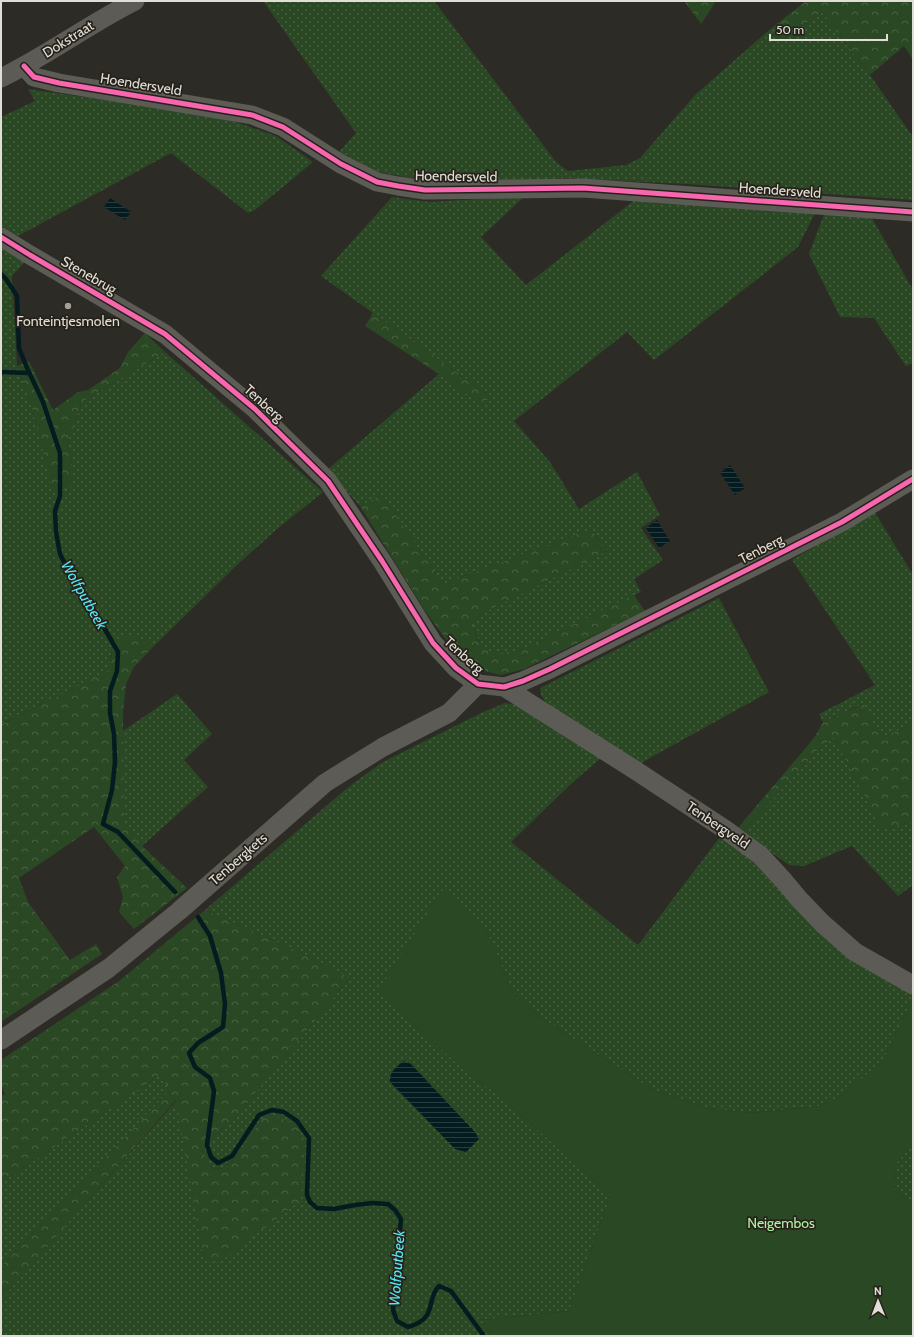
<svg xmlns="http://www.w3.org/2000/svg" width="914" height="1337" viewBox="0 0 914 1337" font-family="Cabin,sans-serif">
	<style>
		.grass { fill: url(#grass-dots) }
		.forest { fill: url(#forest-crowns) }
		.green { fill: #2a4823 }
		.water { fill: url(#water-rules) }
		.lines { fill: none; stroke-linecap: round; stroke-linejoin: round }
		.stream { stroke: #041c1f; stroke-width: 4.5 }
		.street { stroke: #5c5b56; stroke-width: 19 }
		.cycleway-casing { stroke: #262219; stroke-width: 8 }
		.cycleway { stroke: #f766af; stroke-width: 5 }
		.poi-dot { fill: #a29f9a; stroke: #262219; stroke-width: 1.5 }
		.labels { text-anchor: middle; stroke-width: 3.5; stroke-linejoin: round; paint-order: stroke }
		.street-label { font-size: 14px; fill: #e1ded8; stroke: #262219 }
		.poi-label { font-size: 14px; fill: #e1ded8; stroke: #262219 }
		.park-label { font-size: 14px; fill: #b0f2a4; stroke: #262219 }
		.water-label { font-size: 15px; font-style: italic; fill: #54e8f5; stroke: #262219 }
	</style>
	<defs>
		<pattern id="grass-dots" width="8" height="8" patternUnits="userSpaceOnUse"><rect width="8" height="8" fill="#2a4823"/><path d="M2 2h.1M6 6h.1" fill="none" stroke="#496242" stroke-width="1.8" stroke-linecap="round"/></pattern>
		<pattern id="forest-crowns" width="20" height="18" patternUnits="userSpaceOnUse"><rect width="20" height="18" fill="#2a4823"/><path d="M2 6a3 3 0 1 1 6 0M12 15a3 3 0 1 1 6 0" fill="none" stroke="#496242"/></pattern>
		<pattern id="water-rules" width="6" height="5" patternUnits="userSpaceOnUse"><rect width="6" height="5" fill="#041c1f"/><path d="M0 2.5h6" fill="none" stroke="#283d3f"/></pattern>
	</defs>
	<rect width="100%" height="100%" fill="#2d2b26"/>
	<path class="grass" d="M 263,1 L 434,1 L 556,162 L 568,171 L 626,165 L 640,158 L 696,94 L 769,30 L 779,42 L 822,12 L 870,75 L 913,137 L 913,200 L 687,184 L 566,178 L 514,182 L 432,181 L 376,172 L 338,153 L 356,133 Z
		M 28,89 L 190,112 L 236,122 L 276,136 L 313,162 L 255,210 L 248,213 L 171,153 L 18,236 L 1,226 L 1,117 L 35,101 Z
		M 641,195 L 817,209 L 798,247 L 654,360 L 627,332 L 514,421 L 550,462 L 579,509 L 637,472 L 660,515 L 641,528 L 663,560 L 634,579 L 641,592 L 518,651 C 512,652 502,655 496,654 C 482,651 477,638 473,626 L 481,614 L 607,551 L 591,529 L 443,584 L 382,495 L 360,506 L 327,470 L 439,374 L 483,406 L 490,396 L 321,276 L 392,197 L 430,202 L 525,196 L 481,237 L 526,285 Z
		M 826,209 L 869,213 L 913,290 L 913,363 L 906,366 L 874,318 L 840,317 L 809,254 Z
		M 1,247 L 26,261 L 12,276 L 17,366 L 31,404 L 39,434 L 73,468 L 68,441 L 82,402 L 165,352 L 323,492 L 277,529 L 238,564 L 152,648 L 145,640 L 111,653 L 109,671 L 1,724 Z
		M 874,511 L 913,575 L 913,724 L 881,738 L 863,704 L 823,722 L 819,714 L 875,685 L 792,560 Z
		M 719,598 L 769,692 L 639,764 L 546,703 L 541,695 L 540,688 Z
		M 177,694 L 212,734 L 184,760 L 208,787 L 142,846 L 123,826 L 123,731 Z
		M 505,703 L 523,706 L 602,757 L 572,783 L 511,842 L 638,945 L 723,833 L 913,993 L 913,999 L 884,1059 L 842,1096 L 822,1106 L 751,1113 L 710,1109 L 653,1090 L 537,1015 L 513,993 L 484,925 L 378,991 L 474,1079 L 493,1090 L 611,1195 L 569,1311 L 482,1320 L 492,1336 L 1,1336 L 1,1299 L 177,1100 L 204,1260 L 262,1120 L 233,1161 L 222,1169 L 212,1168 L 201,1148 L 235,1118 L 350,978 L 293,949 L 205,910 L 346,789 L 381,763 L 483,712 Z
		M 834,737 L 882,830 L 913,821 L 913,885 L 898,896 L 852,846 L 804,866 L 789,865 L 742,832 L 817,751 Z
		M 160,1075 L 170,1090 L 1,1267 L 1,1183 Z
		M 913,1144 L 913,1203 L 894,1190 L 895,1165 Z"/>
	<path class="forest" d="M 684,1 L 716,1 L 701,24 Z
		M 806,1 L 913,1 L 913,60 L 904,46 L 870,75 L 822,12 L 779,42 L 769,30 Z
		M 373,313 L 490,396 L 483,406 L 439,374 L 365,326 Z
		M 145,333 L 165,352 L 82,402 L 68,441 L 73,468 L 70,488 L 52,492 L 39,434 L 31,404 L 17,366 L 29,361 L 53,410 L 78,392 L 88,390 L 120,368 L 128,352 Z
		M 382,495 L 443,584 L 591,529 L 607,551 L 481,614 L 473,626 L 477,639 L 486,649 L 496,654 L 518,651 L 634,595 L 645,611 L 524,669 L 501,675 L 484,671 L 463,660 L 451,646 L 425,611 L 360,506 Z
		M 128,636 L 145,640 L 152,648 L 134,667 L 126,684 L 123,713 L 124,826 L 142,846 L 187,888 L 134,929 L 119,912 L 123,897 L 117,877 L 125,866 L 94,827 L 19,878 L 28,902 L 70,960 L 96,944 L 102,954 L 1,1022 L 1,719 L 2,724 L 108,671 C 112,652 111,648 128,636 Z
		M 864,704 L 881,738 L 913,724 L 913,821 L 882,830 L 834,737 L 817,751 L 742,832 L 737,829 L 814,738 L 823,722 Z
		M 205,910 L 293,949 L 350,978 L 235,1118 L 201,1148 L 212,1168 L 222,1169 L 233,1161 L 262,1119 L 275,1116 L 295,1124 L 305,1140 L 301,1200 L 220,1262 L 204,1260 L 176,1100 L 1,1300 L 1,1267 L 170,1090 L 160,1075 L 1,1183 L 1,1097 L 5,1094 L 1,1086 L 1,1060 L 119,981 Z"/>
	<path class="green" d="M 443,889 L 484,925 L 513,993 L 537,1015 L 653,1090 L 710,1109 L 751,1113 L 822,1106 L 842,1096 L 884,1059 L 913,999 L 913,1144 L 895,1165 L 894,1190 L 913,1203 L 913,1336 L 492,1336 L 482,1320 L 569,1311 L 611,1195 L 493,1090 L 474,1079 L 378,991 Z"/>
	<path class="water" d="M 110,198 L 131,212 L 125,220 L 104,207 Z
		M 730,465 L 745,488 L 735,495 L 720,473 Z
		M 657,520 L 670,541 L 659,548 L 646,528 Z
		M 404,1061 L 411,1064 L 475,1132 L 479,1139 L 466,1152 L 455,1149 L 390,1082 C 389,1072 396,1067 404,1061 Z"/>
	<g class="lines">
		<path class="stream" d="M 1,274 L 6,279 L 17,296 L 19,348 L 27,368 L 43,402 L 60,453 L 60,496 L 55,511 L 56,532 L 60,554 L 71,576 L 92,607 L 118,652 L 117,671 L 110,691 L 110,713 L 114,734 L 115,762 L 112,790 L 103,824 L 118,832 L 175,892
			M 1,372 L 29,373
			M 198,917 L 210,936 L 221,973 L 225,1004 L 223,1027 L 198,1043 L 189,1053 L 195,1067 L 210,1078 L 214,1091 L 207,1145 L 211,1157 L 218,1163 L 232,1156 L 259,1115 L 272,1110 L 284,1112 L 297,1121 L 309,1138 L 307,1195 L 310,1202 L 317,1208 L 334,1209 L 355,1205 L 372,1203 L 388,1204 L 395,1210 L 401,1219 L 393,1310 L 397,1321 L 408,1327 C 415,1325 423,1322 427,1315 C 433,1305 430,1295 439,1286 L 451,1291 L 484,1336"/>
		<path class="street" d="M 24,66 L 34,77 L 59,83 L 252,115 L 283,127 L 341,164 L 377,182 L 398,186 L 425,190 L 583,188 L 913,212
			M 1,78 C 48,55 89,24 135,1
			M 1,237 L 30,255 L 165,334 L 255,409 L 328,481 L 382,561 L 433,643 L 456,668 L 478,684 L 504,687 L 523,681 L 550,669 L 842,522 L 913,479
			M 504,687 L 635,770 L 726,830 L 760,855 L 784,881 L 799,899 L 823,924 L 855,952 L 913,985
			M 1,1040 L 109,968 L 179,911 L 325,783 L 383,747 L 449,713 L 478,684"/>
		<defs>
			<path id="cycleway" d="M 24,66 L 34,77 L 59,83 L 252,115 L 283,127 L 341,164 L 377,182 L 398,186 L 425,190 L 583,188 L 913,212
				M 1,237 L 30,255 L 165,334 L 255,409 L 328,481 L 382,561 L 433,643 L 456,668 L 478,684 L 504,687 L 523,681 L 550,669 L 842,522 L 913,479"/>
		</defs>
		<use href="#cycleway" class="cycleway-casing"/>
		<use href="#cycleway" class="cycleway"/>
	</g>
	<circle class="poi-dot" cx="68" cy="306" r="4"/>
	<g class="labels">
		<g class="street-label">
			<text transform="translate(68 39) rotate(-32)" y="5">Dokstraat</text>
			<text transform="translate(141 84) rotate(9)" y="5">Hoendersveld</text>
			<text transform="translate(456 176) rotate(1)" y="5">Hoendersveld</text>
			<text transform="translate(780 190) rotate(4)" y="5">Hoendersveld</text>
			<text transform="translate(89 275) rotate(30)" y="5">Stenebrug</text>
			<text transform="translate(264 403) rotate(42)" y="5">Tenberg</text>
			<text transform="translate(761 549) rotate(-27)" y="5">Tenberg</text>
			<text transform="translate(464 655) rotate(42)" y="5">Tenberg</text>
			<text transform="translate(718 825) rotate(34)" y="5">Tenbergveld</text>
			<text transform="translate(238 859) rotate(-41)" y="5">Tenbergkets</text>
		</g>
		<g class="poi-label">
			<text x="68" y="326">Fonteintjesmolen</text>
		</g>
		<g class="park-label">
			<text x="781" y="1228">Neigembos</text>
		</g>
		<g class="water-label">
			<text transform="translate(84 595) rotate(60)" y="5">Wolfputbeek</text>
			<text transform="translate(397 1268) rotate(-86)" y="5">Wolfputbeek</text>
		</g>
	</g>
	<rect width="914" height="1337" fill="none" stroke="#e1ded8" stroke-width="4"/>
	<g transform="translate(878 1301) rotate(359)" stroke="#262219" stroke-width="3" paint-order="stroke">
	<path d="M0-3L7 15L0 10L-7 15Z" fill="#e1ded8"/>
	<text y="-6" font-size="11" font-weight="bold" text-anchor="middle" fill="#e1ded8">N</text>
	</g>
	<path d="M770 34v6h117v-6" fill="none" stroke="#e1ded8" stroke-width="2"/>
	<text x="776" y="34" font-size="12" fill="#e1ded8" stroke="#262219" stroke-width="3" paint-order="stroke">50 m</text>
</svg>
